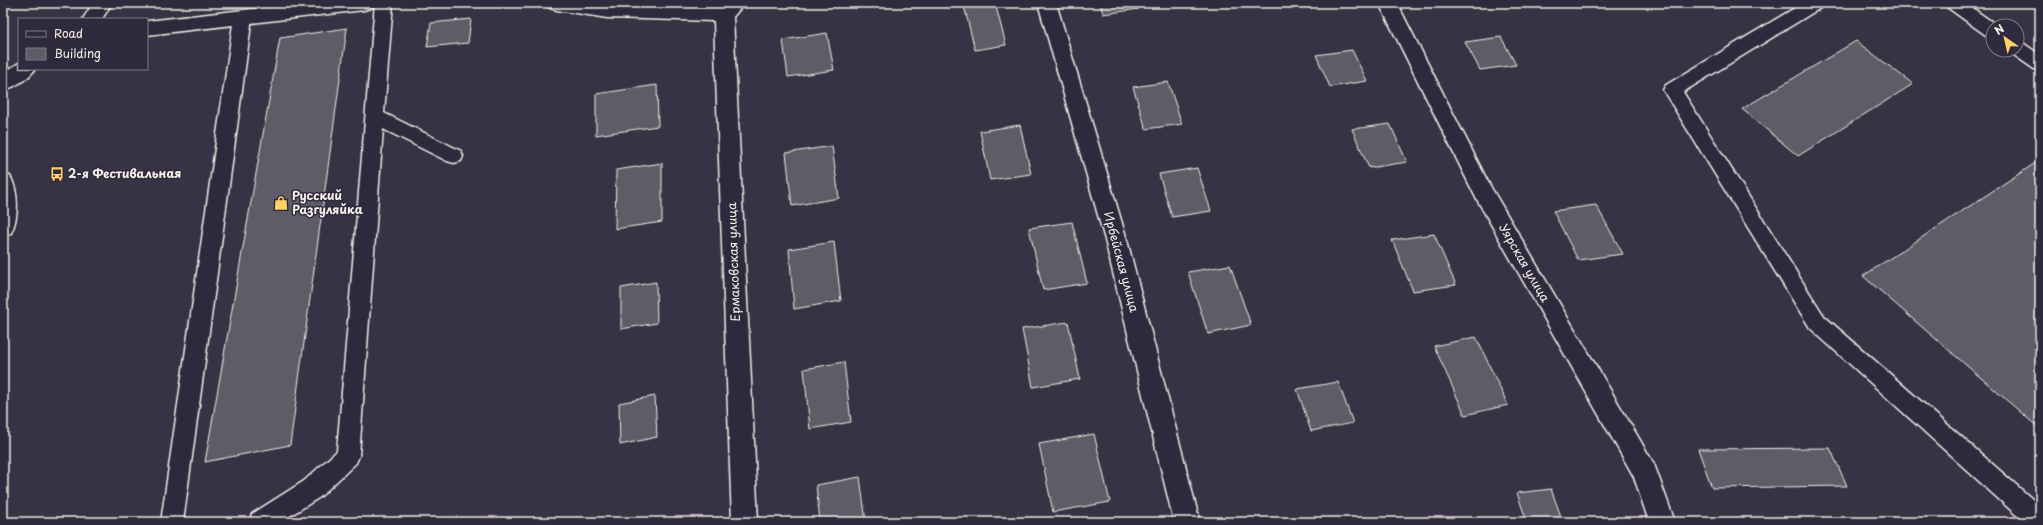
<svg xmlns="http://www.w3.org/2000/svg" width="2043" height="525" viewBox="0 0 2043 525" font-family="'Playpen Sans',sans-serif">
	<style>
		.building { fill: #5f5c67; stroke: #f4f1e8 }
		.lines { fill: none; stroke-linecap: round; stroke-linejoin: round }
		.lane-casing { stroke: #f4f1e8; stroke-width: 3 }
		.street-casing { stroke: #f4f1e8; stroke-width: 3 }
		.primary-casing { stroke: #f4f1e8; stroke-width: 3 }
		.lane { fill: #2f2a3d; fill-rule: evenodd }
		.street { fill: #2f2a3d; fill-rule: evenodd }
		.primary { fill: #2f2a3d; fill-rule: evenodd }
		.labels { text-anchor: middle; stroke-width: 3; stroke-linejoin: round; paint-order: stroke }
		.poi-label { font-size: 12px; font-weight: bold; fill: #f4f1e8; stroke: #2f2a3d; text-anchor: start }
		.street-label { font-size: 12px; fill: #f4f1e8; stroke: #2f2a3d }
	</style>
	<rect width="100%" height="100%" fill="#373244"/>
	<filter id="ink" filterUnits="userSpaceOnUse"><feTurbulence type="fractalNoise" baseFrequency=".025" numOctaves="2"/><feDisplacementMap in="SourceGraphic" scale="8" xChannelSelector="R" yChannelSelector="G"/><feConvolveMatrix kernelMatrix="1 2 1 2 8 2 1 2 1" color-interpolation-filters="sRGB"/></filter>
	<g filter="url(#ink)">
		<path class="building" d="M 995,3 L 1006,45 L 975,50 L 964,6 Z
			M 1100,3 L 1138,3 L 1139,9 L 1103,14 Z
			M 471,19 L 468,43 L 427,47 L 431,23 Z
			M 347,28 L 290,445 L 205,462 L 280,38 Z
			M 827,33 L 834,70 L 788,77 L 783,40 Z
			M 1501,37 L 1516,65 L 1480,70 L 1465,42 Z
			M 1856,41 L 1913,84 L 1798,156 L 1742,109 Z
			M 1352,50 L 1367,81 L 1330,87 L 1316,55 Z
			M 1168,82 L 1182,124 L 1146,129 L 1133,87 Z
			M 657,85 L 658,126 L 596,135 L 596,94 Z
			M 1390,124 L 1407,162 L 1369,168 L 1352,129 Z
			M 1020,125 L 1031,174 L 990,180 L 980,131 Z
			M 832,146 L 839,198 L 792,206 L 786,153 Z
			M 2040,160 L 2040,429 L 1863,276 Z
			M 662,163 L 662,222 L 615,229 L 616,170 Z
			M 1197,168 L 1211,211 L 1172,217 L 1159,174 Z
			M 1596,205 L 1623,254 L 1578,260 L 1553,211 Z
			M 1072,222 L 1087,283 L 1043,290 L 1029,228 Z
			M 1434,234 L 1456,285 L 1413,291 L 1392,240 Z
			M 834,242 L 841,301 L 794,309 L 789,249 Z
			M 1230,265 L 1251,325 L 1208,334 L 1188,272 Z
			M 656,282 L 657,323 L 621,329 L 621,288 Z
			M 1068,322 L 1080,379 L 1033,387 L 1022,329 Z
			M 1476,337 L 1508,405 L 1465,415 L 1434,346 Z
			M 844,362 L 851,422 L 810,429 L 804,369 Z
			M 1338,382 L 1353,423 L 1311,431 L 1297,389 Z
			M 655,396 L 657,437 L 620,445 L 619,403 Z
			M 1094,434 L 1110,502 L 1053,512 L 1039,444 Z
			M 1830,448 L 1847,486 L 1712,488 L 1698,449 Z
			M 860,477 L 866,522 L 820,522 L 816,485 Z
			M 1551,489 L 1563,522 L 1527,522 L 1517,493 Z"/>
		<g class="lines">
			<defs>
				<path id="lane" d="M 375,3 L 393,3 L 384,113 L 461,151 L 463,156 L 461,161 L 454,163 L 447,161 L 383,129 L 359,456 L 356,463 L 320,497 L 280,522 L 249,522 L 252,514 L 304,481 L 337,451 Z
					M 1803,3 L 1825,3 L 1822,7 L 1683,92 L 1824,316 L 2040,506 L 2040,522 L 2024,522 L 1810,328 L 1663,90 L 1666,85 Z
					M 1944,3 L 1965,3 L 1998,26 L 1993,26 L 1993,37 L 1987,36 L 1947,7 Z
					M 243,11 L 249,13 L 252,17 L 183,522 L 161,522 L 234,17 L 237,13 Z
					M 2017,41 L 2023,43 L 2040,55 L 2040,71 L 2034,69 L 2011,53 L 2009,50 L 2017,50 Z"/>
				<path id="street" d="M 93,3 L 112,3 L 102,19 L 83,19 Z
					M 305,3 L 373,3 L 371,8 L 364,10 L 147,35 L 147,21 Z
					M 548,3 L 714,7 L 714,3 L 742,3 L 743,5 L 733,17 L 758,522 L 732,522 L 714,21 L 607,18 L 557,10 L 550,8 Z
					M 1038,3 L 1056,3 L 1127,240 L 1200,522 L 1174,522 L 1105,240 Z
					M 1379,3 L 1397,3 L 1489,184 L 1654,464 L 1675,522 L 1649,522 L 1634,477 L 1475,196 Z
					M 19,63 L 19,69 L 35,69 C 29,79 14,87 3,91 L 3,73 Z"/>
				<path id="primary" d="M 3,174 L 10,176 C 19,192 19,217 11,233 L 3,236 Z"/>
			</defs>
			<use href="#lane" class="lane-casing"/>
			<use href="#street" class="street-casing"/>
			<use href="#primary" class="primary-casing"/>
			<use href="#lane" class="lane"/>
			<use href="#street" class="street"/>
			<use href="#primary" class="primary"/>
		</g>
	</g>
	<defs>
		<symbol id="bus-bare" viewBox="-9 -9 18 18"><path d="M-5-6H5V4H4V6H2V4H-2V6H-4V4H-5ZM-3.5-4V0h7V-4ZM-3.5 1.2v1.5H-2V1.2ZM2 1.2v1.5H3.5V1.2Z" fill="#ffd166" stroke="#2f2a3d" stroke-width="2.5" paint-order="stroke"/></symbol>
		<symbol id="shop-bare" viewBox="-9 -9 18 18"><path d="M-5-2.5h2.3a2.7 3.5 0 0 1 5.4 0H5L5.5 6h-11ZM-1.5-2.5h3a1.5 2.3 0 0 0-3 0Z" fill="#ffd166" stroke="#2f2a3d" stroke-width="2.5" paint-order="stroke"/></symbol>
	</defs>
	<g fill-rule="evenodd">
		<use href="#bus-bare" x="47" y="164" width="20" height="20"/>
		<use href="#shop-bare" x="271" y="193" width="20" height="20"/>
	</g>
	<g class="labels">
		<g class="poi-label">
			<text x="68" y="178">2-я Фестивальная</text>
			<text x="292" y="200">Русский<tspan x="292" dy="14">Разгуляйка</tspan></text>
		</g>
		<g class="street-label">
			<text transform="translate(734 262) rotate(-92)" y="4">Ермаковская улица</text>
			<text transform="translate(1121 262) rotate(75)" y="4">Ирбейская улица</text>
			<text transform="translate(1524 263) rotate(60)" y="4">Уярская улица</text>
		</g>
	</g>
	<rect width="2043" height="525" fill="none" stroke="#2f2a3d" stroke-width="16"/>
	<rect x="8" y="8" width="2027" height="509" fill="none" stroke="#f4f1e8" stroke-width="1.5" filter="url(#ink)"/>
	<rect x="18" y="18" width="130" height="52" fill="#2f2a3d" stroke="#7e7a81"/>
	<rect x="26" y="31" width="20" height="6" fill="#2f2a3d" stroke="#7e7a81"/>
	<text x="54" y="38" font-size="12" fill="#f4f1e8">Road</text>
	<rect x="26" y="48" width="20" height="12" fill="#5f5c67" stroke="#7e7a81"/>
	<text x="54" y="58" font-size="12" fill="#f4f1e8">Building</text>
	<g transform="translate(2005 38) rotate(326)"><circle r="19" fill="#2f2a3d" stroke="#7e7a81"/>
	<path d="M0-3L7 15L0 10L-7 15Z" fill="#ffd166"/>
	<text y="-6" font-size="11" font-weight="bold" text-anchor="middle" fill="#f4f1e8">N</text>
	</g>
</svg>
